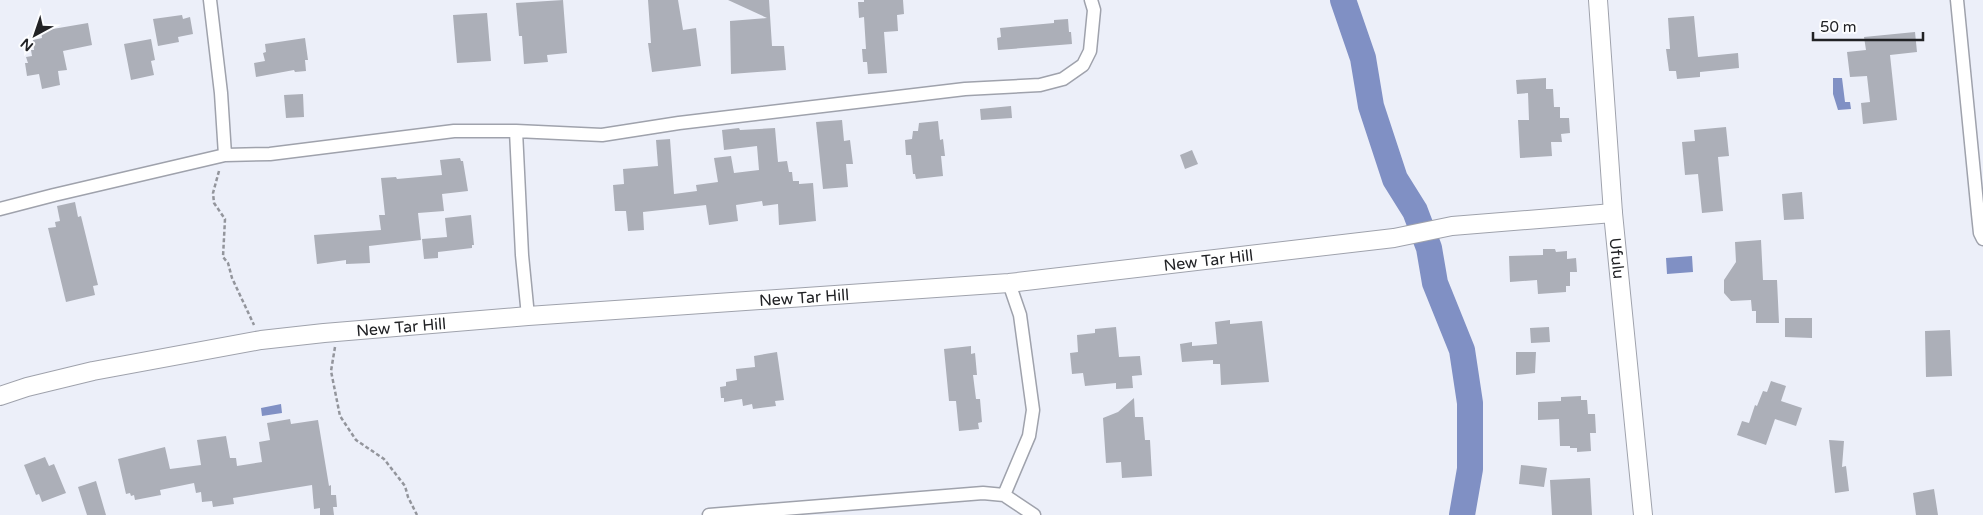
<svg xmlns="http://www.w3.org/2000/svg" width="1983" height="515" viewBox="0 0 1983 515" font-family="'Varela Round',sans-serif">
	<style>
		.water { fill: #8090c4 }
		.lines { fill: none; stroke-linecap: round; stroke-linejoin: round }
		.river { stroke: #8090c4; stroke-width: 26 }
		.building { fill: #acafb8 }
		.street-casing { stroke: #9fa2ac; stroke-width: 15 }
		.secondary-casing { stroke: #9fa2ac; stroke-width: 20 }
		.path { stroke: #93959c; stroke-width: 2.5; stroke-dasharray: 4 2.5; stroke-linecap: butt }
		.street { stroke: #fff; stroke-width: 12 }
		.secondary { stroke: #fff; stroke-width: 18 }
		.labels { text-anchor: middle; stroke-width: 4.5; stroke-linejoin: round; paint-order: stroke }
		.street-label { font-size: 16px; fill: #212225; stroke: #fcfdff }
	</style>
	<rect width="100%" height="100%" fill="#eceff9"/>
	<path class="water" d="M 1833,78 L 1842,78 L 1845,102 L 1850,102 L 1851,109 L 1838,110 L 1833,94 Z
		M 1692,256 L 1693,272 L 1667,274 L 1666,258 Z
		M 281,404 L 282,413 L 262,416 L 261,408 Z"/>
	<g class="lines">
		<path class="river" d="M 1343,0 L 1363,58 L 1371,106 L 1395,179 L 1415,211 L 1429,248 L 1435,283 L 1462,350 L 1470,403 L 1470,469 L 1462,515"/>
	</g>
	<path class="building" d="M 563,0 L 567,53 L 547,55 L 548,62 L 524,64 L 522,36 L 519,36 L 516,3 Z
		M 648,0 L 678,0 L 683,30 L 696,28 L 701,66 L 652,72 L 648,43 L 651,43 Z
		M 728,0 L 769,0 L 772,46 L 784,46 L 786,70 L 731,74 L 730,21 L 767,18 Z
		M 864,0 L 903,0 L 904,14 L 897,15 L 898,31 L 884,32 L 887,73 L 868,74 L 867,62 L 863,62 L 862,49 L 866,49 L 864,17 L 859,18 L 858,2 L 864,2 Z
		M 487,13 L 491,61 L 457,63 L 453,15 Z
		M 182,15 L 183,19 L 190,17 L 193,34 L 178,37 L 179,42 L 158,46 L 153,19 Z
		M 1694,16 L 1698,57 L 1738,53 L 1739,68 L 1700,72 L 1700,77 L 1677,79 L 1676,71 L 1669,71 L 1666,49 L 1670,49 L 1668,18 Z
		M 1068,19 L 1069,32 L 1071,32 L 1072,44 L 998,50 L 997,38 L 1001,37 L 1000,28 L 1054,23 L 1054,20 Z
		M 88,23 L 92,45 L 63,51 L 67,70 L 58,71 L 60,85 L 42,89 L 39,74 L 27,76 L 25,63 L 28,63 L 26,57 L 32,56 L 31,50 L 34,50 L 33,40 L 42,38 L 41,31 Z
		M 1915,32 L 1917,52 L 1890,55 L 1897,120 L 1863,124 L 1861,103 L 1870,102 L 1867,76 L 1850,77 L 1847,52 L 1866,50 L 1864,37 Z
		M 305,38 L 308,60 L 305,60 L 306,71 L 295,72 L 294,70 L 256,77 L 254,63 L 265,61 L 263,53 L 266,52 L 265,44 Z
		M 151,39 L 155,60 L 151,61 L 154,75 L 131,80 L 124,44 Z
		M 1546,78 L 1546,89 L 1553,89 L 1554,107 L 1560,107 L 1560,118 L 1569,118 L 1570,133 L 1561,134 L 1562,142 L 1551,142 L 1552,156 L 1520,158 L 1518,120 L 1529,120 L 1528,93 L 1517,94 L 1516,80 Z
		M 303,94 L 304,117 L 286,118 L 284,95 Z
		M 1011,106 L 1012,118 L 981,120 L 980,109 Z
		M 842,120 L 844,141 L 850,140 L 853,164 L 846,164 L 848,187 L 823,189 L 816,122 Z
		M 938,121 L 940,140 L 943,139 L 945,156 L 941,156 L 943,176 L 916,179 L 915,174 L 913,174 L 911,155 L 906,155 L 905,140 L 912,139 L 913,131 L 918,131 L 919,123 Z
		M 1726,127 L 1729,156 L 1718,157 L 1723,211 L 1702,213 L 1698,174 L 1685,175 L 1682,142 L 1695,141 L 1694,130 Z
		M 739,128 L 740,130 L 775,128 L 778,162 L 787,161 L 789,172 L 792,172 L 793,181 L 799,181 L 799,184 L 813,183 L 816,221 L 779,225 L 778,204 L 763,206 L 762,201 L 736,205 L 738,221 L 709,225 L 706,205 L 643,212 L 644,230 L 628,231 L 626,211 L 615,211 L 613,185 L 624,184 L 623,169 L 658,166 L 656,140 L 670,139 L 674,194 L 697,191 L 696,185 L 718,182 L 714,158 L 731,156 L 734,173 L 759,170 L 757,146 L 724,150 L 722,130 Z
		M 1192,150 L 1198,164 L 1185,169 L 1180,155 Z
		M 460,158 L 461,161 L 463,161 L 468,191 L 442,194 L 444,211 L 418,213 L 421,240 L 369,246 L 370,263 L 346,264 L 346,260 L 317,264 L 314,235 L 381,230 L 379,215 L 385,215 L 381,178 L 396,177 L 397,179 L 442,175 L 440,160 Z
		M 1802,192 L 1804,219 L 1784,220 L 1782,194 Z
		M 75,202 L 78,217 L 81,216 L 98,285 L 93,286 L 95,295 L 66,302 L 48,228 L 56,227 L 55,222 L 60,221 L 57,206 Z
		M 471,215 L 474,245 L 472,245 L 472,248 L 438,252 L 438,258 L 424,259 L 422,239 L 447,237 L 445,218 Z
		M 1761,240 L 1763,280 L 1777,280 L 1779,323 L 1756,323 L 1756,311 L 1752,311 L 1751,300 L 1731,301 L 1724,293 L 1724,280 L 1736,262 L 1735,242 Z
		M 1543,249 L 1555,249 L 1556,252 L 1567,251 L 1567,259 L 1576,258 L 1577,272 L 1570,272 L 1570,286 L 1566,286 L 1566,292 L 1538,294 L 1537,280 L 1510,282 L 1509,256 L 1543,255 Z
		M 1785,318 L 1812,318 L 1812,338 L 1785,337 Z
		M 1230,320 L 1230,324 L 1262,321 L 1269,382 L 1221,385 L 1220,364 L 1213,364 L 1213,360 L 1182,362 L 1180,344 L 1192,342 L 1192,346 L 1217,344 L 1215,322 Z
		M 1116,327 L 1119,357 L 1140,356 L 1142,375 L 1132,376 L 1133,388 L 1116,389 L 1116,383 L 1085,386 L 1083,373 L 1072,374 L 1070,353 L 1078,352 L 1077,335 L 1095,333 L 1095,329 Z
		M 1549,327 L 1550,342 L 1531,343 L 1530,328 Z
		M 1950,330 L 1952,376 L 1926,377 L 1925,331 Z
		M 971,346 L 971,354 L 975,353 L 977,375 L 973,375 L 976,399 L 980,399 L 982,422 L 978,423 L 979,429 L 959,431 L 956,401 L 949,401 L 944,349 Z
		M 777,352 L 784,400 L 775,401 L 776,406 L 753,409 L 752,404 L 743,406 L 742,399 L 724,402 L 724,398 L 721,398 L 720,387 L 726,386 L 726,382 L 737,380 L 736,369 L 755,367 L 754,356 Z
		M 1516,352 L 1536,352 L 1535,373 L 1516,375 Z
		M 1771,381 L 1786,386 L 1781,401 L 1802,408 L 1796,426 L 1775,419 L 1766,445 L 1737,435 L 1742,421 L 1749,423 L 1755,405 L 1757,406 L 1763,391 L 1767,392 Z
		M 1581,396 L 1581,400 L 1587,400 L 1588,414 L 1595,414 L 1596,433 L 1590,433 L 1591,451 L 1577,452 L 1577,448 L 1570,448 L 1570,446 L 1560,446 L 1559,419 L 1538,420 L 1538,402 L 1561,401 L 1561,397 Z
		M 1134,398 L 1135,417 L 1143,417 L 1145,440 L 1150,440 L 1152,476 L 1122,478 L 1121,462 L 1106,463 L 1103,418 L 1118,412 Z
		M 290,419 L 291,424 L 318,420 L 329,486 L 331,485 L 331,495 L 336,495 L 337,507 L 333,507 L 334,515 L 320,515 L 320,508 L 314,509 L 312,485 L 233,498 L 234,504 L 213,507 L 212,501 L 202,502 L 201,492 L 196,493 L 194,483 L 160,490 L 161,495 L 135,500 L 134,495 L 131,496 L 130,493 L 126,494 L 118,459 L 165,447 L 170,469 L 201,465 L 197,440 L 226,436 L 230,458 L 236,458 L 237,466 L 262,462 L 259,442 L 270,440 L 267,423 Z
		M 1829,440 L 1844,441 L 1842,467 L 1846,466 L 1849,491 L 1835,493 Z
		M 45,457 L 49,466 L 54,464 L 66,493 L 42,502 L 39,494 L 36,495 L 24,465 Z
		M 1521,465 L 1547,468 L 1544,487 L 1519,484 Z
		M 1590,478 L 1592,515 L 1552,515 L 1550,480 Z
		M 96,481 L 106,515 L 87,515 L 78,487 Z
		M 1934,489 L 1938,515 L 1916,515 L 1913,493 Z"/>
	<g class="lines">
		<defs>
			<path id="street" d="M 210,0 L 221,93 L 225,155
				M 1957,0 L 1978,214 L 1980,233 L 1983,239
				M 516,131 L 522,255 L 528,316
				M 0,209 L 54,195 L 225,155 L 270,154 L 454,131 L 516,131 L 602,135 L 679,123 L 965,89 L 1040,85 L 1063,79 L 1083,65 L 1090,51 L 1094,10 L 1091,0
				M 1004,495 L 1029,436 L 1033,410 L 1020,315 L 1009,283
				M 709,515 L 983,493 L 1004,495 L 1034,515"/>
			<g id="secondary">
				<path id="s1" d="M 1598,0 L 1613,213 L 1643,515"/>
				<path id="s2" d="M 0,396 L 27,387 L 93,371 L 261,340 L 324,333 L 528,316 L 1009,283 L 1394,238 L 1452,226 L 1613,213"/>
			</g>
		</defs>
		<use href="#street" class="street-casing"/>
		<use href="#secondary" class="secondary-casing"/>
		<path class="path" d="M 219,171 L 213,193 L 214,203 L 225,219 L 223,257 L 228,263 L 232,278 L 254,325
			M 335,347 L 331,371 L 340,416 L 356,440 L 384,459 L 405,486 L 408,497 L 417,515"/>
		<use href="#street" class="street"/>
		<use href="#secondary" class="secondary"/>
	</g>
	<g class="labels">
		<g class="street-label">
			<text dy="6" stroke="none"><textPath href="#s1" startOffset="259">Ufulu</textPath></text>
			<text dy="6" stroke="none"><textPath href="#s2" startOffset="1218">New Tar Hill</textPath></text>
			<text dy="6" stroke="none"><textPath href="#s2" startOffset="812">New Tar Hill</textPath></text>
			<text dy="6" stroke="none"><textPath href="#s2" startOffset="408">New Tar Hill</textPath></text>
		</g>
	</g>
	<g transform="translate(35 35) rotate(220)" stroke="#fcfdff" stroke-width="4" paint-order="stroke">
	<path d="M0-4L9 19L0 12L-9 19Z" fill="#212225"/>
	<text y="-8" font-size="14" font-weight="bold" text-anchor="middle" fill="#212225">N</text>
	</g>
	<path d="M1813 32v8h110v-8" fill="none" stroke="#212225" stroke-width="2.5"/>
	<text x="1820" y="32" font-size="15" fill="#212225" stroke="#fcfdff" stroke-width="4" paint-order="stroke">50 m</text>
</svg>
